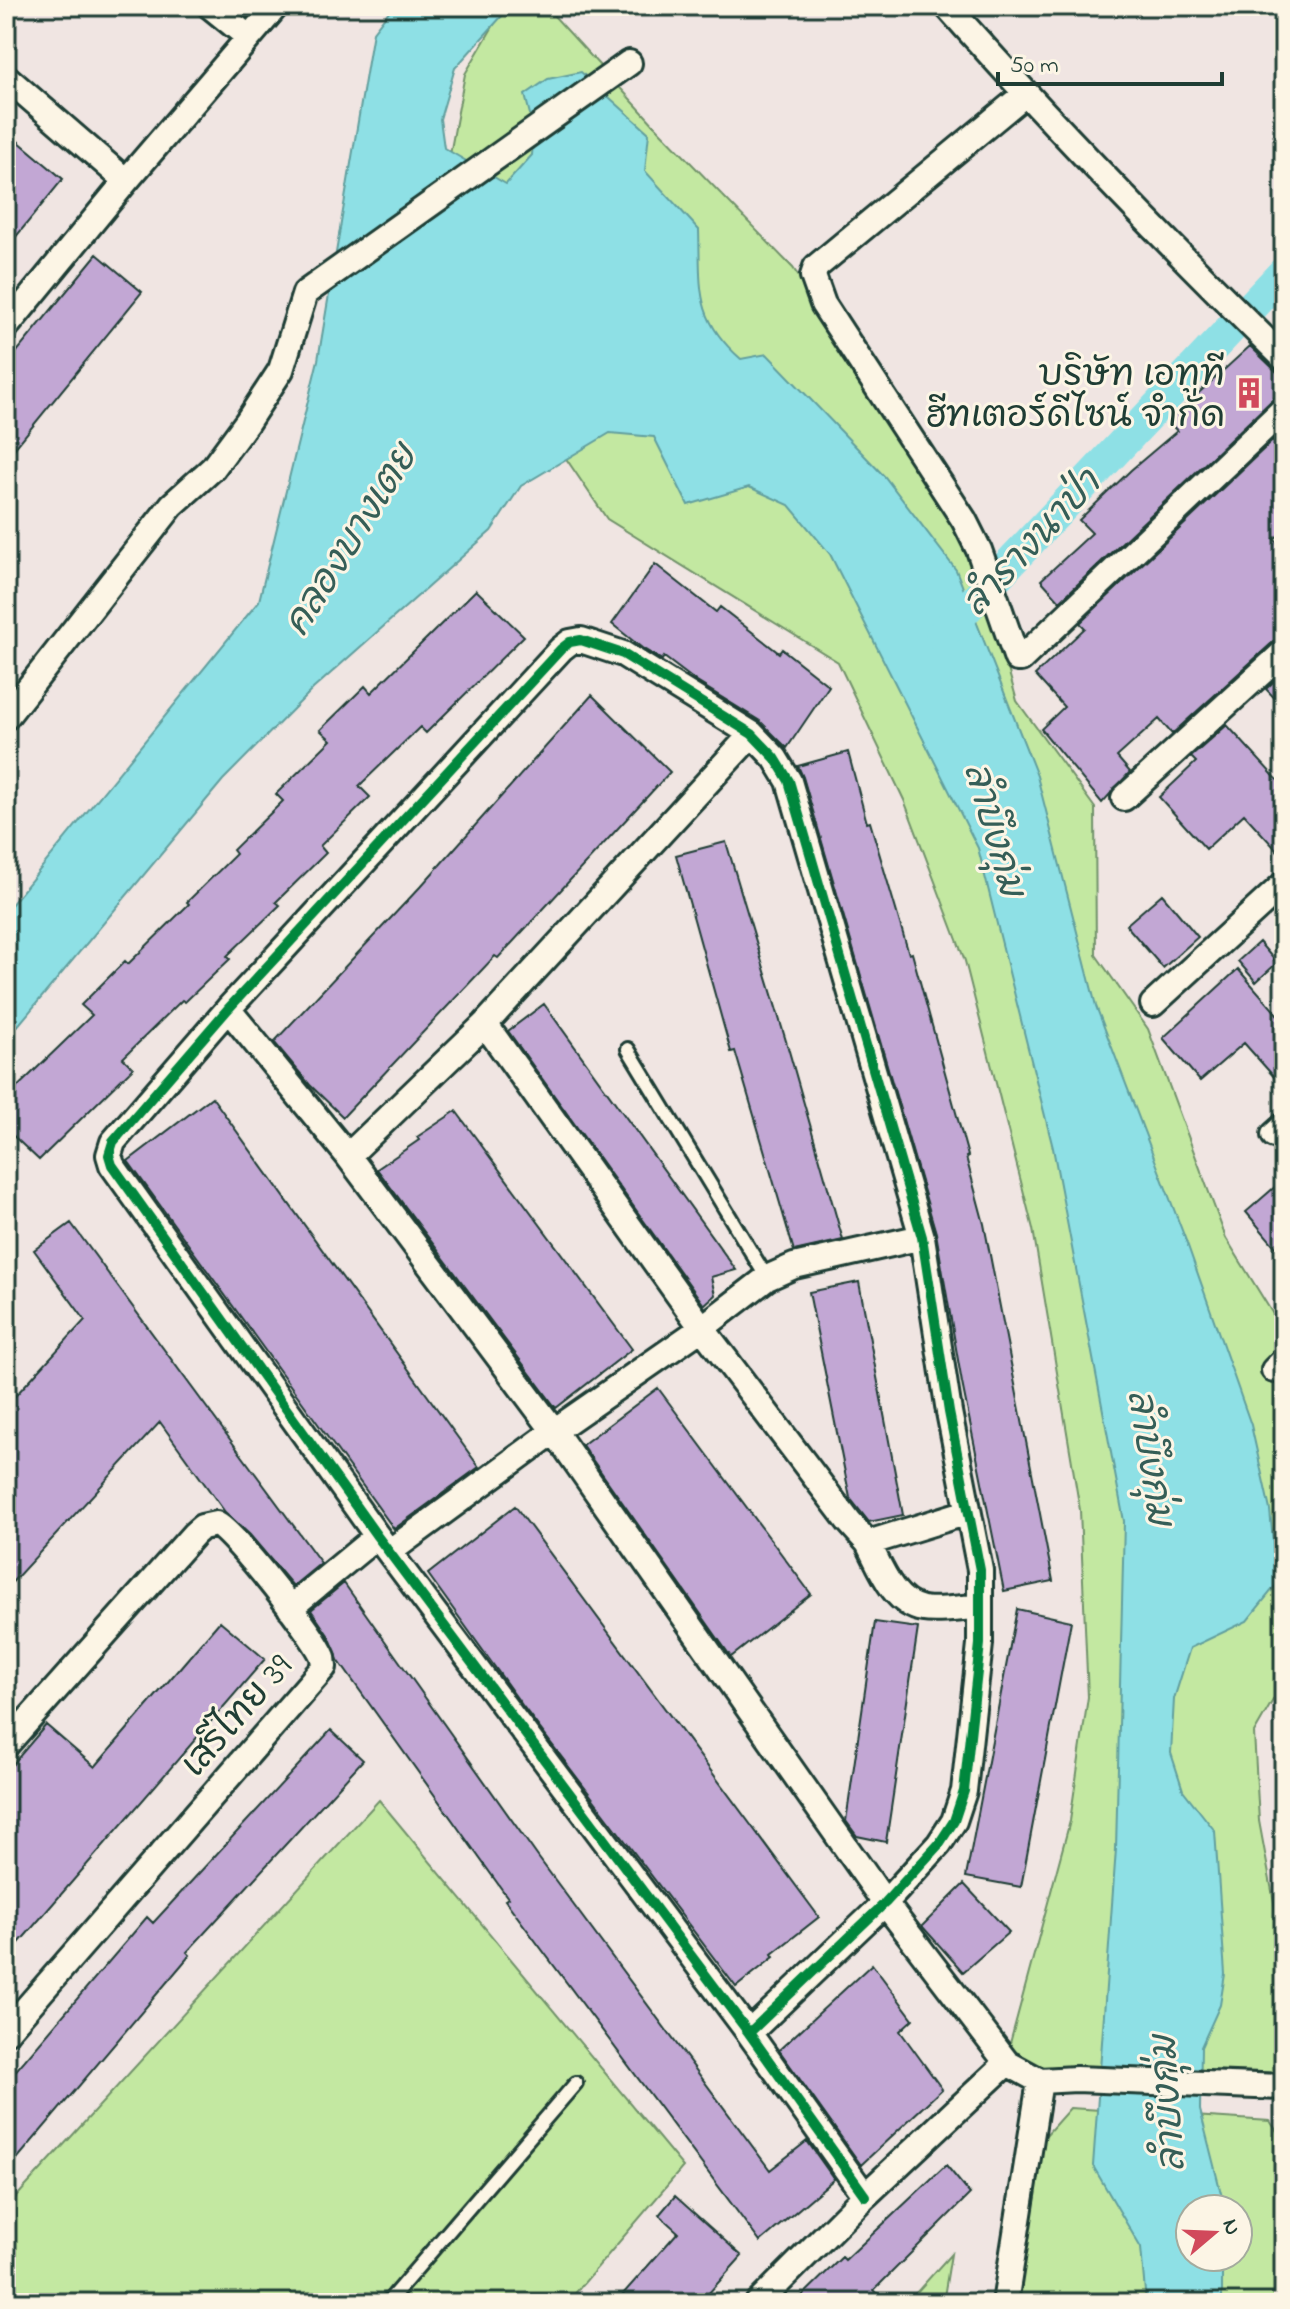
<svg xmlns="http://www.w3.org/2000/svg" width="1290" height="2309" viewBox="0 0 1290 2309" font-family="'Indie Flower','Playpen Sans Thai',sans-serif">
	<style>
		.green { fill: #c3e8a1; stroke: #71926a; stroke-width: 2; fill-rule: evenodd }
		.water { fill: #8ee0e5; stroke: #629f9e; stroke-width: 2 }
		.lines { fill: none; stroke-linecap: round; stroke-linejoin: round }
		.canal { stroke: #8ee0e5; stroke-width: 32 }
		.building { fill: #c2a7d4; stroke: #1f3d34; stroke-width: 2 }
		.lane-casing { stroke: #1f3d34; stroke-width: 18 }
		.street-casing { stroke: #1f3d34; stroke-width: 30 }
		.lane { stroke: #fcf5e5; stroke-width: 12 }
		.street { stroke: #fcf5e5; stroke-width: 24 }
		.cycleway-casing { stroke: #fcf5e5; stroke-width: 15 }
		.cycleway { stroke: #00873e; stroke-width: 10 }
		.labels { text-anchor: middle; stroke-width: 6; stroke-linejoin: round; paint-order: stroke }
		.poi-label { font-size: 36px; fill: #1f3d34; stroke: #fcf5e5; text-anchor: end }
		.street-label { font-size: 36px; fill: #1f3d34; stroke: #fcf5e5 }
		.water-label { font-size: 38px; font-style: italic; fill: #355e57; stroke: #fcf5e5 }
	</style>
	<rect width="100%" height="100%" fill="#f0e5e2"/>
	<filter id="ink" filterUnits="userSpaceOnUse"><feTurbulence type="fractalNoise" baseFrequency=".0125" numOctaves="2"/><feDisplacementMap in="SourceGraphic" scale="16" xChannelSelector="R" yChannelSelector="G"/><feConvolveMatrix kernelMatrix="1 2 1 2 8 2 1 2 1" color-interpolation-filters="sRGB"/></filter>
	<g filter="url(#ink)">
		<path class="green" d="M 515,6 L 545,6 L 656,127 L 793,268 L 971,537 L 1017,701 L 1095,808 L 1096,955 L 1148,1029 L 1226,1238 L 1284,1332 L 1284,1681 L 1254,1733 L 1259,1821 L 1284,1956 L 1284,2077 L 1044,2070 L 1009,2047 L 1070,1821 L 1088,1697 L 1080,1510 L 1033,1229 L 965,961 L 904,800 L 838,662 L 607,519 L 517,386 L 449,160 L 465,74 L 502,11 Z
			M 379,1800 L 683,2167 L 567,2303 L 6,2303 L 6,2208 Z
			M 1070,2108 L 1270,2121 L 1284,2142 L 1284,2303 L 1012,2303 L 1037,2145 ZM 1190,2209 L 1238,2209 L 1238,2257 L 1190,2257 Z
			M 951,2254 L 943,2303 L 907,2303 Z"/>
		<path class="water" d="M 393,6 L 511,6 L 455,68 L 440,119 L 444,148 L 506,184 L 532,155 L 534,130 L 525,95 L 548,79 L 581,72 L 649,133 L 645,171 L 699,230 C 701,288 694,318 741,359 L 767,354 L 885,477 L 956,570 L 1037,776 L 1096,1006 L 1188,1246 L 1251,1425 L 1270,1510 L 1277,1584 L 1247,1621 L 1190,1648 L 1174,1699 L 1171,1753 L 1183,1790 L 1215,1831 L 1225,1974 L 1220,2005 L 1201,2047 L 1200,2110 L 1225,2209 L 1190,2209 L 1190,2257 L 1222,2257 L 1222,2303 L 1146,2303 L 1141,2248 L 1093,2166 L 1116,1849 L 1124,1521 L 1053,1148 L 978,848 L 830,554 L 789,505 L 749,487 L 688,505 L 654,437 L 610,433 L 521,486 L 491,531 L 313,689 L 223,780 L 6,1040 L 6,911 L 259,601 L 318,360 L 373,32 Z"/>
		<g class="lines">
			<path class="canal" d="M 941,636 L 1284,272"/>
		</g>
		<path class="building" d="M 6,131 L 63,179 L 6,249 Z
			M 97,254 L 142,292 L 6,459 L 6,365 Z
			M 1250,346 L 1284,379 L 1284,394 L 1274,398 L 1060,601 L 1041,580 L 1092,533 L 1079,520 L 1131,470 L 1177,431 L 1168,421 Z
			M 1284,430 L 1284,531 L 1274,539 L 1284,551 L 1284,637 L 1274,641 L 1172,734 L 1159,719 L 1117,757 L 1130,772 L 1102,803 L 1041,729 L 1064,707 L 1035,675 L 1085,628 L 1080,623 Z
			M 655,564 L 716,612 L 720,607 L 779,653 L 782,649 L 829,686 L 787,748 L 760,721 L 697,682 L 664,657 L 662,660 L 642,648 L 612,624 Z
			M 476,590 L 524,636 L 426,733 L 420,727 L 359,786 L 370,797 L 320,846 L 326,853 L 276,902 L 280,905 L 227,956 L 230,959 L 185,1002 L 182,1000 L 123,1058 L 133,1068 L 39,1160 L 6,1129 L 6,1098 L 92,1015 L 81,1005 L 125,961 L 128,964 L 189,904 L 187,902 L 236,854 L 233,850 L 283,801 L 276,794 L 331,740 L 320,730 L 365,686 L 371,693 Z
			M 1284,672 L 1284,708 L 1266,689 Z
			M 592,695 L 670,772 L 498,958 L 495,956 L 343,1117 L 310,1085 L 274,1042 L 421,886 Z
			M 1227,725 L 1284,787 L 1284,858 L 1244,814 L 1206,849 L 1159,797 L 1196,762 L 1191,757 Z
			M 848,752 L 867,823 L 870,822 L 909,954 L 912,953 L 968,1156 L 966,1157 L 984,1224 L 1053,1581 L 1004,1591 L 962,1383 L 936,1233 L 803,777 L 798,766 Z
			M 726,842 L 789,1051 L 843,1240 L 794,1251 L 735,1051 L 731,1052 L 676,855 Z
			M 1162,894 L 1198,937 L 1163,968 L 1126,925 Z
			M 1259,942 L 1277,963 L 1256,982 L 1238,961 Z
			M 1238,969 L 1284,1022 L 1284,1088 L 1244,1043 L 1200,1081 L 1163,1038 Z
			M 544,1004 L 736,1270 L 711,1277 L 715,1295 L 704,1305 L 508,1031 Z
			M 212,1097 L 479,1467 L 394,1529 L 128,1161 Z
			M 456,1111 L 632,1349 L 556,1408 L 377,1169 L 419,1140 L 417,1137 Z
			M 1284,1179 L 1284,1257 L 1246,1212 Z
			M 71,1223 L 321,1563 L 293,1586 L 250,1535 L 225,1512 L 160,1422 L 6,1589 L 6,1406 L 85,1320 L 34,1250 Z
			M 859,1282 L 903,1515 L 869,1522 L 850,1498 L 809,1292 Z
			M 658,1388 L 811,1594 L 731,1657 L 582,1445 Z
			M 515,1506 L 819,1917 L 772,1954 L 774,1957 L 736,1987 L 522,1705 L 428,1574 Z
			M 344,1583 L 538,1857 L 770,2170 L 807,2141 L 834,2179 L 760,2242 L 505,1900 L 508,1898 L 338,1660 L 330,1638 L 311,1610 Z
			M 1017,1609 L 1071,1621 L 1021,1887 L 966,1877 Z
			M 220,1621 L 265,1659 L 6,1958 L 6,1772 L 46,1725 L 95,1767 Z
			M 875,1622 L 918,1628 L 886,1842 L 857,1836 L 846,1821 Z
			M 331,1730 L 363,1760 L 187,1952 L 190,1955 L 6,2172 L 6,2082 L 147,1917 L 153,1923 Z
			M 964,1884 L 1009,1932 L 963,1972 L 922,1926 Z
			M 872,1964 L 913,2019 L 900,2031 L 942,2089 L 861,2165 L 779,2050 Z
			M 946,2165 L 970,2194 L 874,2290 L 887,2303 L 795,2303 L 842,2257 L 845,2260 Z
			M 675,2196 L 742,2256 L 700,2303 L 615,2303 L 678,2232 L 659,2215 Z"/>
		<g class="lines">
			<defs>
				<path id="lane" d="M 628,1049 L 767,1278
					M 387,2303 L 576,2083"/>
				<path id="street" d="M 210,6 L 247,36
					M 947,6 C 1055,128 1168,244 1284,358
					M 6,77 L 126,181
					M 1025,94 L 816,267 L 813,276 L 823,304 L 964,520 L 979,550 L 1017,659 L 1021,659 L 1284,409
					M 6,327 L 126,181 L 276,6
					M 6,717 L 172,505 L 213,468 L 247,422 L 281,370 L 305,293 L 629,63
					M 1124,798 L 1284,652
					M 1153,1004 L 1284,884
					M 228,1009 L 348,1156 L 554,1431 L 885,1903 L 1007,2063 L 1040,2081 L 1076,2079 L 1284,2087
					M 485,1024 L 702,1328 L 849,1522 L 868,1543 L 968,1512
					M 1274,1135 L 1284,1126
					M 348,1156 L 485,1024 L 752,734
					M 1274,1370 L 1284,1360
					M 868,1543 C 880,1566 893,1604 923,1609 C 940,1612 962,1607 980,1607
					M 389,1552 L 554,1431 L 702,1328 L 767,1278 L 794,1266 L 922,1237
					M 290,1608 L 377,1536
					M 6,1745 L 194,1534 L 202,1527 L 216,1524 C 234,1532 315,1636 323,1657 L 324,1667 L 305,1689 L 6,2032
					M 749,2033 L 885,1903 L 939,1844 L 954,1821 L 964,1791 L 980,1644 L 980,1570 L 949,1412 L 922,1237 L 789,781 L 775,758 L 752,734 L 623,654 L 581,640 L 570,642 L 561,649 L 228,1009 L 113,1142 L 109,1155 L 112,1165 L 377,1536 L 749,2033 L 865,2196
					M 758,2303 L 865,2196 L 1007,2063
					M 1005,2303 L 1040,2081"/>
			</defs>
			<use href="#lane" class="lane-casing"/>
			<use href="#street" class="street-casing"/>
			<use href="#lane" class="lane"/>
			<use href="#street" class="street"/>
			<defs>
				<path id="cycleway" d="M 749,2033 L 885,1903 L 939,1844 L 954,1821 L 964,1791 L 980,1644 L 980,1570 L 949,1412 L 922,1237 L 789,781 L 775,758 L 752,734 L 623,654 L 581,640 L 570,642 L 561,649 L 228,1009 L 113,1142 L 109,1155 L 112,1165 L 377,1536 L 749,2033 L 865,2196"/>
			</defs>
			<use href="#cycleway" class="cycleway-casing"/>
			<use href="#cycleway" class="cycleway"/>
		</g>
	</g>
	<defs>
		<symbol id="building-bare" viewBox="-9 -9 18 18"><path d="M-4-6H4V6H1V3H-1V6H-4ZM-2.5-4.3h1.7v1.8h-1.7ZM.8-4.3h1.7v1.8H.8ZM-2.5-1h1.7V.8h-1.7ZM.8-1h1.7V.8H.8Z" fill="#d1495b" stroke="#fcf5e5" stroke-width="2.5" paint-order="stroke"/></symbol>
	</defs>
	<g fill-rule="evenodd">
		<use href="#building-bare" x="1227" y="371" width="44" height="44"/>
	</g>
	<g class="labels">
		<g class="poi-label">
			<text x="1225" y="385">บริษัท เอทูที<tspan x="1225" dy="41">ฮีทเตอร์ดีไซน์ จำกัด</tspan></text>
		</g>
		<g class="street-label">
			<text transform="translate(235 1714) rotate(-49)" y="13">เสรีไทย 39</text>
		</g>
		<g class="water-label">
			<text transform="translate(349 539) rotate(-58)" y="13">คลองบางเตย</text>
			<text transform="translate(1030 542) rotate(-47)" y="13">ลำรางนาป่า</text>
			<text transform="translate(996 829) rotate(74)" y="13">ลำบึงกุ่ม</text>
			<text transform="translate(1152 1457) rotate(81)" y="13">ลำบึงกุ่ม</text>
			<text transform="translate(1166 2104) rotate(-94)" y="13">ลำบึงกุ่ม</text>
		</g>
	</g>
	<rect width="1290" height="2309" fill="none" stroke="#fcf5e5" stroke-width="32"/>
	<rect x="16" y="16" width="1258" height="2277" fill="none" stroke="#1f3d34" stroke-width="3" filter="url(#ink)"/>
	<g transform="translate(1214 2233) rotate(71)"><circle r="38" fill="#fcf5e5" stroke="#a4ab9e" stroke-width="2"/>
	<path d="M0-6L14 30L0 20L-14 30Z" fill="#d1495b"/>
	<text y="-12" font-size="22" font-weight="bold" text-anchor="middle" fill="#1f3d34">N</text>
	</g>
	<path d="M998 72v12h224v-12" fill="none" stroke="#1f3d34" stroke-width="4"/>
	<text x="1010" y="72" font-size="24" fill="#1f3d34" stroke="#fcf5e5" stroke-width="6" paint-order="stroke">50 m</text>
</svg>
